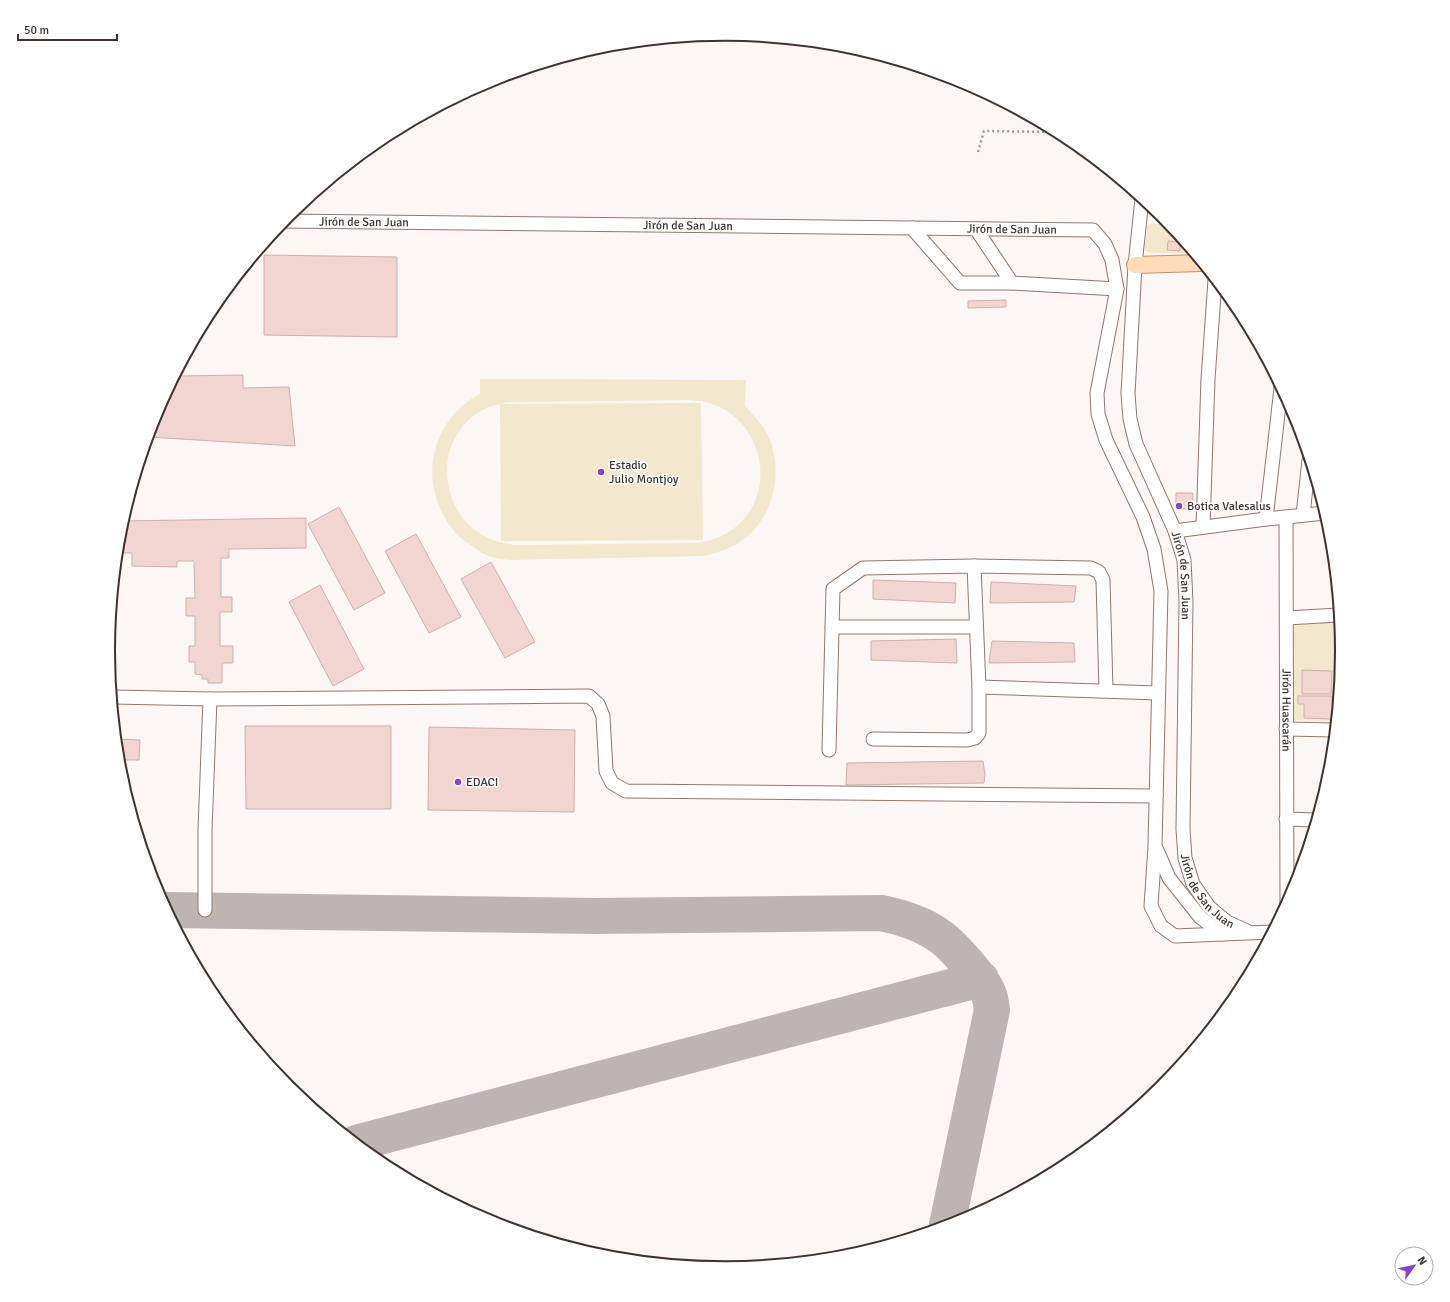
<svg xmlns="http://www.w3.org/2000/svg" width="1450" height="1302" viewBox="0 0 1450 1302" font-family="Signika,sans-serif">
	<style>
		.green { fill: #f3e7ce; fill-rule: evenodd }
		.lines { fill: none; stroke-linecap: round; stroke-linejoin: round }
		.taxiway { stroke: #bcb5b2; stroke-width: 36 }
		.building { fill: #f2d4d1; stroke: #cdb0ad }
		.minor-casing { stroke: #90786d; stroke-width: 15 }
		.major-casing { stroke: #bb926b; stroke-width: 18 }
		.path { stroke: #a09894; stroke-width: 2.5; stroke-dasharray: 2 3; stroke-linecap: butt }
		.minor { stroke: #fff; stroke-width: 13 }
		.major { stroke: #fedcba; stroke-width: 16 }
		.poi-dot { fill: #8148bf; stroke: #fff; stroke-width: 1.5 }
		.labels { text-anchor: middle; stroke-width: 3; stroke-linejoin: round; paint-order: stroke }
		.street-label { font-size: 12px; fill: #3e332f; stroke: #fff }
		.poi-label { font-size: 12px; fill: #3e332f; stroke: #fff; text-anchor: start }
		.rim { fill: none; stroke: #3e332f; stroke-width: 2 }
	</style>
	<rect width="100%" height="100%" fill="#fcf7f4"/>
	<path class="green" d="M 1150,224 L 1169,224 L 1193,253 L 1150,253 L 1146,251 L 1145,248 L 1147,226 Z
		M 480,379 L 746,380 L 745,406 C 752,414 759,421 765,430 C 785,464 776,515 744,539 C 732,548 719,552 705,556 L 510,560 C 504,559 498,559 492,557 C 484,555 477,550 471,545 C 456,536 447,524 440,508 C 421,465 438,416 480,394 ZM 689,400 C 704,401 719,404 731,414 C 774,447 770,515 719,537 C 712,540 705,541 698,543 L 515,545 C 501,543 489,540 478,532 C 454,517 442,481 449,454 C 452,440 462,425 473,416 C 483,408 495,405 507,402 Z
		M 701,403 L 703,540 L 501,541 L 500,404 Z
		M 1339,620 L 1342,651 L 1335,722 L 1294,720 L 1294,624 Z"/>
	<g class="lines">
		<path class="taxiway" d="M 167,910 L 595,916 L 881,913 C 901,917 921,923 938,935 C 951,943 985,981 989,995 C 991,1000 991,1005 992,1010 L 947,1225
			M 356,1143 L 981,979"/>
	</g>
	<path class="building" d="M 1168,241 L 1180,242 L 1180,251 L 1167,250 Z
		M 264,255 L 397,257 L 397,337 L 264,335 Z
		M 1006,300 L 1006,307 L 968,308 L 968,301 Z
		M 243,375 L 243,388 L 289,387 L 295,446 L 148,437 L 155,415 L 176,376 Z
		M 1176,493 L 1193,493 L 1193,509 L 1176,509 Z
		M 339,507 L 385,593 L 354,610 L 308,524 Z
		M 306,518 L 306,548 L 229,549 L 229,558 L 221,558 L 221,597 L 232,597 L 232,612 L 220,612 L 220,646 L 233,646 L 233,663 L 222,663 L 222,683 L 208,683 L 208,679 L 202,679 L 202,675 L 195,674 L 195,662 L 189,662 L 189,646 L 195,646 L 195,616 L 186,616 L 186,598 L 195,598 L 194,561 L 177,561 L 177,567 L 132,566 L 132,553 L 118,553 L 120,530 L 123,521 Z
		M 416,534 L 461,617 L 429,633 L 385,551 Z
		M 491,562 L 535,642 L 505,658 L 461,579 Z
		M 873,580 L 956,583 L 955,603 L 873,599 Z
		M 991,582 L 1076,586 L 1074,602 L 990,603 Z
		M 320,585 L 364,669 L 333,686 L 289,602 Z
		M 956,639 L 957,663 L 871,660 L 871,641 Z
		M 992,641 L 1074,643 L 1075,662 L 989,663 Z
		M 1302,670 L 1332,671 L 1331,694 L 1302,694 Z
		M 1298,696 L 1332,696 L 1332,719 L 1304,718 L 1304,704 L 1298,704 Z
		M 245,726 L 391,726 L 391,809 L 246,809 Z
		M 429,727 L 575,730 L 574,812 L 428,810 Z
		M 117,739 L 140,740 L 139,760 L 119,760 Z
		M 983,761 L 985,775 L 984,783 L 846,785 L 847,763 Z"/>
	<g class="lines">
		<defs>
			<g id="minor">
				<path id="s1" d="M 1142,199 L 1135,265 L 1128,394 L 1130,419 L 1136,444 L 1175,531 L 1184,560 L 1186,602 L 1183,829 L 1185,858 L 1193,884 L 1209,907 L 1227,922 L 1247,931"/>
				<path id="s2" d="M 283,221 L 1093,230 L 1105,244 L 1112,260 L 1117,289 L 1097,393 L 1098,414 L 1106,440 L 1143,517 L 1154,549 L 1161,591 L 1155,846 L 1151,906 L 1161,926 L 1175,936 L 1271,932"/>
				<path d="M 912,228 L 960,283 L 1012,283"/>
				<path d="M 976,229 L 1012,283 L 1117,289"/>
				<path d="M 1303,515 L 1309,460"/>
				<path id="s3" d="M 1286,517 L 1287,903"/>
				<path d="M 1266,519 L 1281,388"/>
				<path d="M 1203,527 L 1208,379 L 1215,280"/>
				<path d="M 1175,531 L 1266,519 L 1325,513"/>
				<path d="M 974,566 L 979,687 L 1158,693"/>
				<path d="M 1287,618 L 1338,615"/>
				<path d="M 832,627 L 976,627"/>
				<path d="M 113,697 L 210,699 L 589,696 L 598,704 L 603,716 L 606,771 L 612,783 L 626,791 L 1156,796"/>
				<path d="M 1286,729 L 1334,730"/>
				<path d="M 873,739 L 967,740 L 975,738 L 979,733 L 979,687"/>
				<path d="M 829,750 L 833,589 L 863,568 L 974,566 L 1091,568 L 1099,572 L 1103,580 L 1106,690"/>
				<path d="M 1286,819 L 1315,820"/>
				<path d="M 1157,850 L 1169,878 L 1200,917 L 1222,934"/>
				<path d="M 205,910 L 205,830 L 210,699"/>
			</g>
			<path id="major" d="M 1135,265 L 1201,263"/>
		</defs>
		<use href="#minor" class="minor-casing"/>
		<use href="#major" class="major-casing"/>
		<path class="path" d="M 978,152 L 984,131 L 1056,132"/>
		<use href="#minor" class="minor"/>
		<use href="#major" class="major"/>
	</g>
	<g class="poi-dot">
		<circle cx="601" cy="472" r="4"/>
		<circle cx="1179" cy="506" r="4"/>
		<circle cx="458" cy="782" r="4"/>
	</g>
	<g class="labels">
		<g class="street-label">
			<text dy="4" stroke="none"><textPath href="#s2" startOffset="81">Jirón de San Juan</textPath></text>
			<text dy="4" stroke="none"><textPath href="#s2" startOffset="405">Jirón de San Juan</textPath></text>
			<text dy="4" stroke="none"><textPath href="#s2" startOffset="729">Jirón de San Juan</textPath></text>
			<text dy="4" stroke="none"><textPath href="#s1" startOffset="387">Jirón de San Juan</textPath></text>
			<text dy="4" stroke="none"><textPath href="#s3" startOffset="193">Jirón Huascarán</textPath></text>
			<text dy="4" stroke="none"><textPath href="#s1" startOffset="711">Jirón de San Juan</textPath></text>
		</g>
		<g class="poi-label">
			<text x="609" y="469">Estadio<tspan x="609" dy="14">Julio Montjoy</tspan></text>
			<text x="1187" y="510">Botica Valesalus</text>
			<text x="466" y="786">EDACI</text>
		</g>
	</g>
	<path d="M0 0H1450V1302H0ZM115 651a610 610 0 1 1 1220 0a610 610 0 1 1-1220 0Z" fill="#fff" fill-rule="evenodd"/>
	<path class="rim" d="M115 651a610 610 0 1 1 1220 0a610 610 0 1 1-1220 0Z"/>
	<g transform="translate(1414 1266) rotate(57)"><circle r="19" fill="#ffffff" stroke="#b2adac"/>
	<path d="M0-3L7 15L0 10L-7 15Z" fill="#8148bf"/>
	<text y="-6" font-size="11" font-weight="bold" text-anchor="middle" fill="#3e332f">N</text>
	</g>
	<path d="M18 34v6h99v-6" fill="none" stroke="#3e332f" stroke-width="2"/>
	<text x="24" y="34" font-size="12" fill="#3e332f" stroke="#ffffff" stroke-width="3" paint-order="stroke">50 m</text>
</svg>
